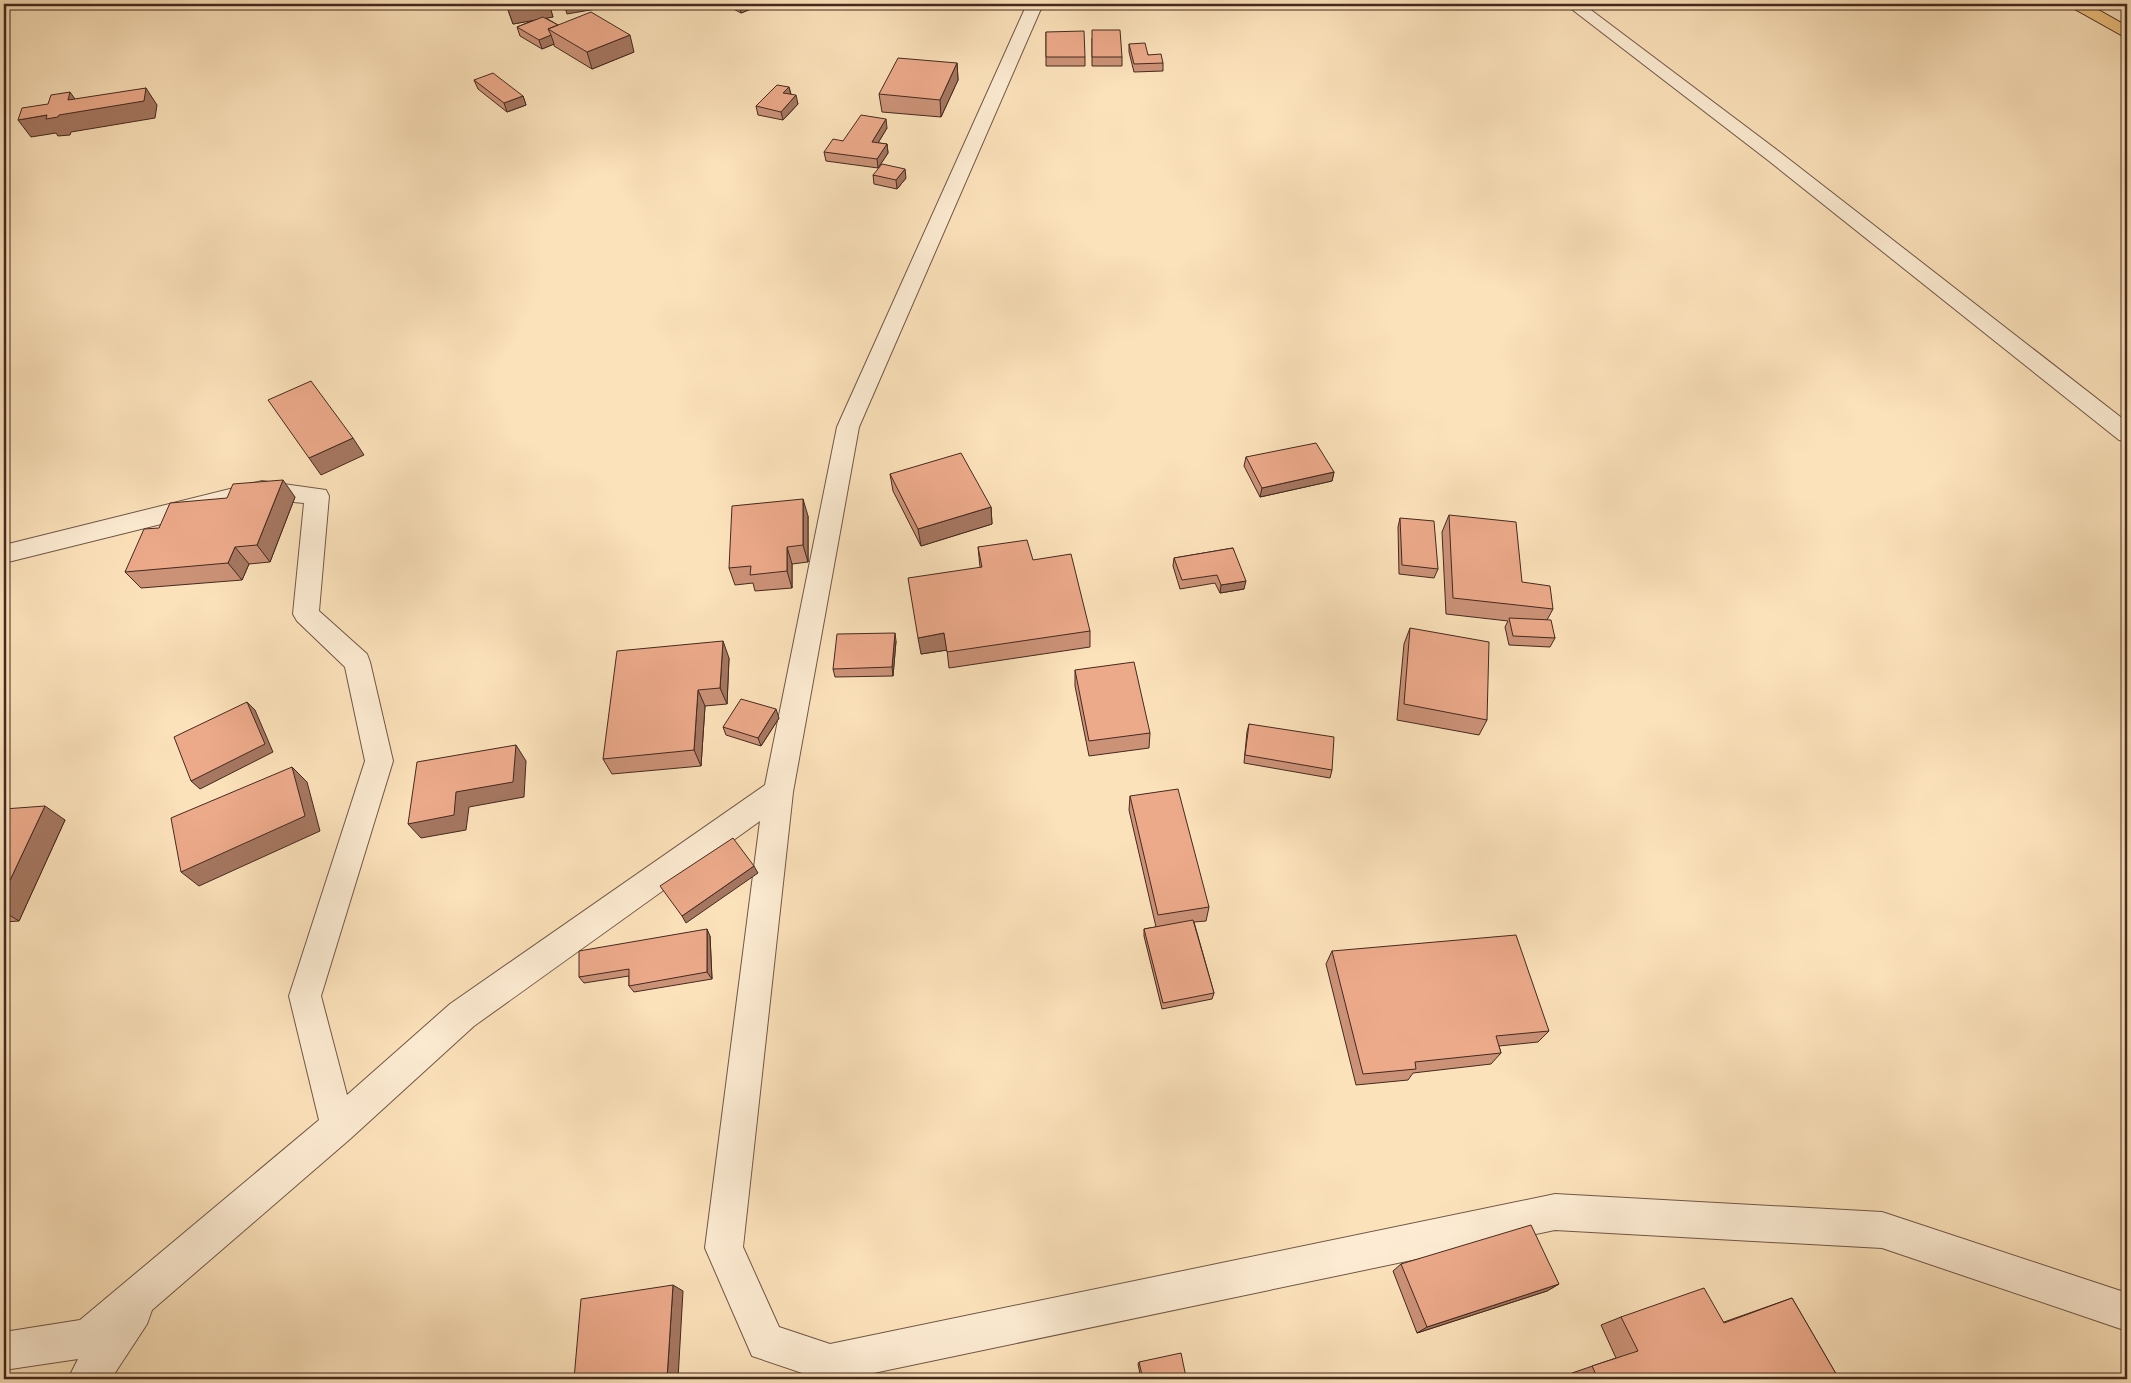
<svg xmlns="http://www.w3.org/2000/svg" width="2131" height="1383" viewBox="0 0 2131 1383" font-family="'IM FELL Double Pica',serif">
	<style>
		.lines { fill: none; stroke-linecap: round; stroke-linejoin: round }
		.street-casing { stroke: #715746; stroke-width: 2 }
		.highway-casing { stroke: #43291f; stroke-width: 2 }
		.street { fill: #fdecd3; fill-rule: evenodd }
		.highway { fill: #eec17e; fill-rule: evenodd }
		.wall { fill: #cc9278; stroke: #43291f }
		.shaded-wall { fill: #a67761; stroke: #43291f }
		.building { fill: #edaa8b; stroke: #43291f }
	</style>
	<rect width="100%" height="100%" fill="#fce2bb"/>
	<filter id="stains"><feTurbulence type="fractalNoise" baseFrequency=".004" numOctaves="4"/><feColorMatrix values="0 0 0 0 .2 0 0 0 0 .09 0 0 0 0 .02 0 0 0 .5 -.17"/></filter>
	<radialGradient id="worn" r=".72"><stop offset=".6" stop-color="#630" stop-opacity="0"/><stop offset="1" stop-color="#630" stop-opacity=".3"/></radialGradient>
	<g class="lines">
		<defs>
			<path id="street" d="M 1027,4 L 1043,4 L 859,427 L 793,792 L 743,1247 L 779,1327 L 830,1344 L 1555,1194 L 1882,1212 L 2127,1293 L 2127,1331 L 1882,1248 L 1555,1230 L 845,1379 L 820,1379 L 752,1356 L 705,1248 L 760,821 L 474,1026 L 350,1139 L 152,1310 L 147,1324 L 111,1379 L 68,1379 L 78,1359 L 4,1370 L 4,1332 L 80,1320 L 319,1120 L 289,996 L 365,761 L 345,667 L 297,621 L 293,614 L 304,503 L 262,499 L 4,563 L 4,545 L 262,481 L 326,490 L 329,496 L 319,611 L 367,654 L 370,662 L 393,761 L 321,996 L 347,1095 L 450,1004 L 765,785 L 837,427 Z
				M 1565,4 L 1583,4 L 1781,153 L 2127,422 L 2127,442 L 2119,440 L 1769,161 Z"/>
			<path id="highway" d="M 2069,4 L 2088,4 L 2127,26 L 2127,37 L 2121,35 L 2071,7 Z"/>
		</defs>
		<use href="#street" class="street-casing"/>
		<use href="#highway" class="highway-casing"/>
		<use href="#street" class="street"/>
		<use href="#highway" class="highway"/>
	</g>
	<path class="wall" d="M 506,4 L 549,4 L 553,17 L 546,18 L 558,25 L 634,52 L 592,69 L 554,46 L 554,44 L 542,49 L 520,36 L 517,27 L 534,20 L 513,24 Z
		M 724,4 L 755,4 L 756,7 L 741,13 Z
		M 1046,32 L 1085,57 L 1085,66 L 1046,66 Z
		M 1092,38 L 1122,57 L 1122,66 L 1092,66 Z
		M 1129,44 L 1163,63 L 1163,71 L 1134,72 L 1129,52 Z
		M 957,63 L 958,80 L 941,117 L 882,112 L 879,94 Z
		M 474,80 L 523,96 L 526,105 L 507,112 L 478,89 Z
		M 789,87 L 791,94 L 798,104 L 783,120 L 758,115 L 756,106 Z
		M 887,128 L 878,143 L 887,144 L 888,153 L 878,168 L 826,161 L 824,152 L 843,141 Z
		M 873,175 L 906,178 L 897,189 L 874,184 Z
		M 1246,457 L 1334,472 L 1332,481 L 1260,497 L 1244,466 Z
		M 890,474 L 991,507 L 992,524 L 921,546 L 893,491 Z
		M 295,497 L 270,562 L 249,564 L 242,580 L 141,588 L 125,572 L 159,528 Z
		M 1449,515 L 1522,582 L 1553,609 L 1547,620 L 1555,638 L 1550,647 L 1509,645 L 1505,627 L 1508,621 L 1446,614 L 1442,532 Z
		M 808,516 L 808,562 L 792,564 L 792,588 L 755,591 L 753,583 L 735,585 L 729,568 Z
		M 1400,518 L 1438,569 L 1434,578 L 1399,574 L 1398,527 Z
		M 978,547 L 1033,560 L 1090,631 L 1090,647 L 949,668 L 947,650 L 921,654 L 980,567 Z
		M 1233,548 L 1244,589 L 1220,593 L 1215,583 L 1180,589 L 1173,566 L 1174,558 Z
		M 1410,628 L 1487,720 L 1479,735 L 1397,720 L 1404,644 Z
		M 896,641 L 893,676 L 835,677 L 833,669 Z
		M 729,658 L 727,704 L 705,706 L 701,766 L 612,774 L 603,759 Z
		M 1075,670 L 1150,733 L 1149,748 L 1089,756 L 1075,686 Z
		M 779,718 L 761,746 L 726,735 L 723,727 Z
		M 1249,724 L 1332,770 L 1330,778 L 1244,763 L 1247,732 Z
		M 1130,796 L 1209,907 L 1206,921 L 1194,922 L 1214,993 L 1212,999 L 1162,1009 L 1144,936 L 1144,929 L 1156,927 L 1129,810 Z
		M 4,809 L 65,820 L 19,921 L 4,922 Z
		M 710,936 L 712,979 L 634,992 L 629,986 L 629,976 L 584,983 L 579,977 Z
		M 1332,951 L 1549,1031 L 1538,1042 L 1499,1046 L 1501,1053 L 1491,1064 L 1413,1073 L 1408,1080 L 1356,1085 L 1326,964 Z
		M 1401,1264 L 1559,1284 L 1547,1291 L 1417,1333 L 1393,1271 Z
		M 1792,1298 L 1839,1379 L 1575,1379 L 1572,1373 L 1616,1358 L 1601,1325 L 1621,1317 L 1724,1322 Z
		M 1139,1362 L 1186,1377 L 1185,1379 L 1141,1379 L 1138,1364 Z"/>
	<path class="shaded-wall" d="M 528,4 L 549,4 L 553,17 L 513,24 L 507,7 Z
		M 564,4 L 625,4 L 567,14 Z
		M 741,4 L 755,4 L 756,7 L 741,13 L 739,5 Z
		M 551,35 L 554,44 L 542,49 L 539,40 Z
		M 630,35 L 634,52 L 592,69 L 587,52 Z
		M 957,63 L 958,80 L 941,117 L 940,100 Z
		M 789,87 L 791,96 L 783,93 Z
		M 146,88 L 157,105 L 155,118 L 71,132 L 70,135 L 58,136 L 56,133 L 31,137 L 18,120 L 47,115 L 59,115 L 70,92 L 82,109 Z
		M 796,95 L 798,104 L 783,120 L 781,112 Z
		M 523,96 L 526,105 L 507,112 L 504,103 Z
		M 886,119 L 887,128 L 873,151 L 872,142 Z
		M 887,144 L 888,153 L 878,168 L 877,159 Z
		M 905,169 L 906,178 L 897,189 L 896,180 Z
		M 353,438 L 364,455 L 321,475 L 309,458 Z
		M 1334,472 L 1332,481 L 1260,497 L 1262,488 Z
		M 283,480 L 295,497 L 270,562 L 257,545 Z
		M 803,499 L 808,516 L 808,562 L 803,545 Z
		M 991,507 L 992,524 L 921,546 L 918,529 Z
		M 235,547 L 249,564 L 242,580 L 228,563 Z
		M 787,547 L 792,564 L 792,588 L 787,571 Z
		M 1246,581 L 1244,589 L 1220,593 L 1221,585 Z
		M 895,633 L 896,641 L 893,676 L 892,667 Z
		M 944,633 L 947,650 L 921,654 L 918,638 Z
		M 723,641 L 729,658 L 727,704 L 720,688 Z
		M 698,690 L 705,706 L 701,766 L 694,750 Z
		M 247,702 L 255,710 L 273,752 L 200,789 L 191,781 Z
		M 776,709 L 779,718 L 761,746 L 758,738 Z
		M 516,745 L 526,761 L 524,797 L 469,807 L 466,830 L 421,838 L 408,824 L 456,792 Z
		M 292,767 L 307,782 L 320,831 L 199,886 L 181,872 Z
		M 45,806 L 65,820 L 19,921 L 4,912 L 4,893 Z
		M 754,866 L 758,873 L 686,923 L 682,916 Z
		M 707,929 L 710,936 L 712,979 L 707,972 Z
		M 1559,1284 L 1547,1291 L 1417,1333 L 1427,1327 Z
		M 673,1285 L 683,1291 L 678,1379 L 667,1379 Z"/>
	<path class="building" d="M 506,4 L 528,4 L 507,7 Z
		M 591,12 L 630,35 L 587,52 L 548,29 Z
		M 543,17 L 558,25 L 548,29 L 551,35 L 539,40 L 517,27 Z
		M 1092,30 L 1120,30 L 1122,57 L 1092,57 Z
		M 1084,31 L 1085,57 L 1046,57 L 1046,32 Z
		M 1145,43 L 1148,55 L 1161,54 L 1163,63 L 1134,64 L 1129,44 Z
		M 898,58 L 957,63 L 940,100 L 879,94 Z
		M 493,73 L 523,96 L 504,103 L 474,80 Z
		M 777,85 L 789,87 L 783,93 L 796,95 L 781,112 L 756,106 Z
		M 146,88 L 144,101 L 59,115 L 58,117 L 46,119 L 47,115 L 18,120 L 22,108 L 48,104 L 51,95 L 70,92 L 68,100 Z
		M 861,115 L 886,119 L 872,142 L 887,144 L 877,159 L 824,152 L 833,139 L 843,141 Z
		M 882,164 L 905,169 L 896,180 L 873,175 Z
		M 311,381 L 353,438 L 309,458 L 268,400 Z
		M 1316,443 L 1334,472 L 1262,488 L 1246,457 Z
		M 961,453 L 991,507 L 918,529 L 890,474 Z
		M 283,480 L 257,545 L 235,547 L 228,563 L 125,572 L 144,529 L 159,528 L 170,503 L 227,498 L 233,484 Z
		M 803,499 L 803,545 L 787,547 L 787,571 L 750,575 L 751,566 L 729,568 L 732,506 Z
		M 1449,515 L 1516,522 L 1522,582 L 1550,586 L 1553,609 L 1453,598 Z
		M 1400,518 L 1434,521 L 1438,569 L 1402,565 Z
		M 1027,540 L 1033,560 L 1071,554 L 1090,631 L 947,652 L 944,633 L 918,638 L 908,578 L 982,567 L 978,547 Z
		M 1233,548 L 1246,581 L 1221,585 L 1217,575 L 1182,580 L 1174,558 Z
		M 1509,618 L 1551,620 L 1555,638 L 1513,636 Z
		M 1410,628 L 1489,642 L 1487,720 L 1404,704 Z
		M 895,633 L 892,667 L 833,669 L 837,634 Z
		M 723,641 L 720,688 L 698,690 L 694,750 L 603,759 L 617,651 Z
		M 1134,662 L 1150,733 L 1089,741 L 1075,670 Z
		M 741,699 L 776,709 L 758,738 L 723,727 Z
		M 247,702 L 265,744 L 191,781 L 174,737 Z
		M 1249,724 L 1334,737 L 1332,770 L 1245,755 Z
		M 516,745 L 513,782 L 456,792 L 454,815 L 408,824 L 417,762 Z
		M 292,767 L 305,816 L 181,872 L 171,818 Z
		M 1178,789 L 1209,907 L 1158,915 L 1130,796 Z
		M 45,806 L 4,893 L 4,809 Z
		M 733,838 L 754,866 L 682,916 L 660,886 Z
		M 1193,920 L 1214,993 L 1163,1003 L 1144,929 Z
		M 707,929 L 707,972 L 629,986 L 629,969 L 579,977 L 579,951 Z
		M 1516,935 L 1549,1031 L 1496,1036 L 1501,1053 L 1415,1062 L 1416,1069 L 1363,1074 L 1332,951 Z
		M 1531,1225 L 1559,1284 L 1427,1327 L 1401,1264 Z
		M 673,1285 L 667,1379 L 574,1379 L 581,1299 Z
		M 1704,1288 L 1724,1323 L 1792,1298 L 1839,1379 L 1598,1379 L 1592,1366 L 1638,1351 L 1621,1317 Z
		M 1181,1353 L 1186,1377 L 1175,1379 L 1143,1379 L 1139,1362 Z"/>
	<rect width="2131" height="1383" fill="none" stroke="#fce2bb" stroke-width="20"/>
	<rect x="5" y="5" width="2121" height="1373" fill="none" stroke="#43291f" stroke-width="2.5"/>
	<rect x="10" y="10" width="2111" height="1363" fill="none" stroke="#43291f"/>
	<rect width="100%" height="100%" filter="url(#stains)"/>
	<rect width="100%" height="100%" fill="url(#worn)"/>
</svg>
